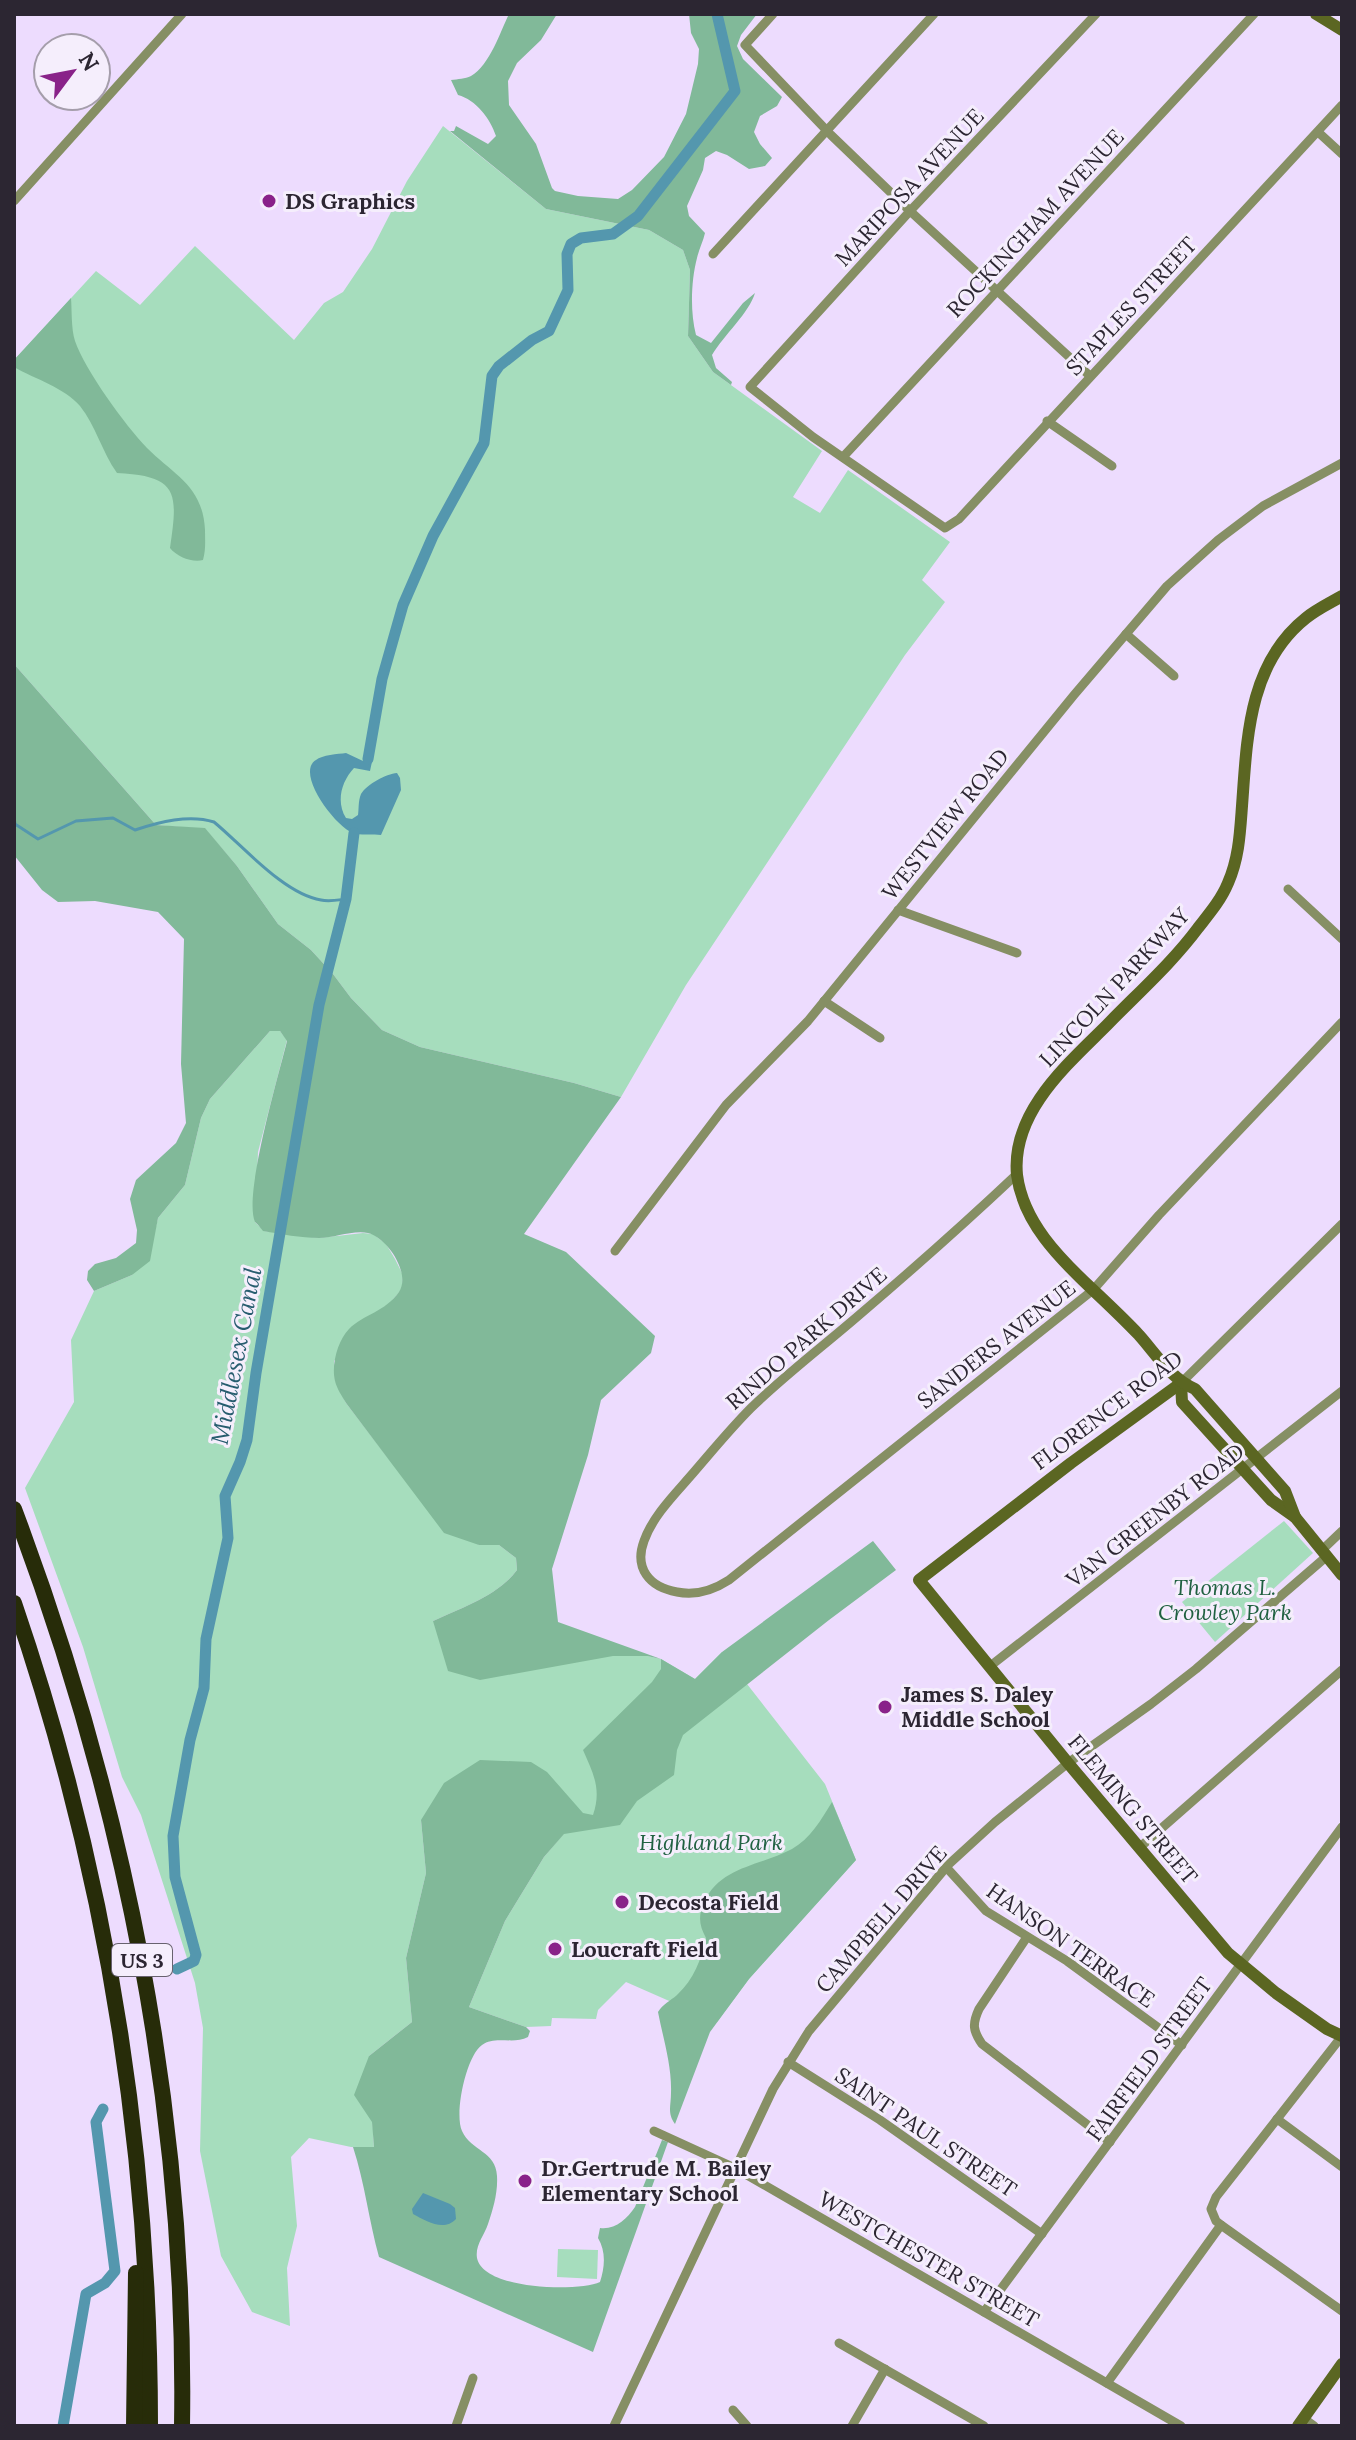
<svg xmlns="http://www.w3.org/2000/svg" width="1356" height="2440" font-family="Lora,serif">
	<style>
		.green { fill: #a6ddbd }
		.forest { fill: #81b999 }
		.water { fill: #5497ae }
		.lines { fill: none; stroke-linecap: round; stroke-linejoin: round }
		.stream { stroke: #5497ae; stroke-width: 3 }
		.canal { stroke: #5497ae; stroke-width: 11 }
		.street { stroke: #868f64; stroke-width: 9 }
		.secondary { stroke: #5b6622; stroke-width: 12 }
		.highway { stroke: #272c09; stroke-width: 16 }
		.poi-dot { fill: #892289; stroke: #f5eefc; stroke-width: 3 }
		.labels { text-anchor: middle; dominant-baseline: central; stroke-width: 6; stroke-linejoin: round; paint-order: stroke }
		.shield { fill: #f5eefc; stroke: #68626f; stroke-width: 2 }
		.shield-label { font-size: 20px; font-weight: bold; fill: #2c2632 }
		.street-label { font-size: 22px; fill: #2c2632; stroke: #f5eefc }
		.poi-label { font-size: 22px; font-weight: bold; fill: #2c2632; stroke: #f5eefc; text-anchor: start }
		.park-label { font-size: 22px; font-style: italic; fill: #206141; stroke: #f5eefc }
		.water-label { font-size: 24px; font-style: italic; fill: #275d6f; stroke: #f5eefc }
	</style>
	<rect width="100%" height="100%" fill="#eddcfe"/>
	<g class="green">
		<polygon points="443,126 546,209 649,230 683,250 690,270 688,336 713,372 822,451 793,497 820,513 848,470 950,542 922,580 945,602 905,655 686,985 621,1097 574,1083 420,1047 382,1030 351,998 333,974 311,950 278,924 237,866 205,829 156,825 14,664 14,360 96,271 140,305 195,246 294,340 324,303 343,292 372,249 407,181"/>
		<path d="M270 1031H280L287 1040 258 1152 255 1222 264 1231 319 1238 363 1233 373 1234 386 1244 395 1259 403 1275 402 1289 390 1303 376 1313 334 1361 335 1380 346 1403 388 1458 479 1545H499L516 1558 517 1570C499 1595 461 1608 433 1621L613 1656H647L661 1659 695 1679 722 1652 825 1784 856 1860 749 1979 717 2022 626 1982 598 2010 596 2019 552 2018 551 2026 526 2027 469 2007 505 1921 544 1857 571 1825 421 1820 426 1873 406 1958 412 2022 369 2056 374 2148 351 2147 309 2138 291 2157 297 2226 287 2268 290 2326 252 2312 221 2256 200 2151 203 2028 195 1983 141 1815 122 1777 83 1647 25 1488 74 1402 71 1340 94 1291 132 1275 154 1235 158 1218 185 1185 201 1118 210 1099Z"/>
		<polygon points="1284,1521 1313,1553 1215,1642 1182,1602"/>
		<polygon points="558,2249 598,2250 597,2279 557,2277"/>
	</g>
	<g class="forest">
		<path d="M509 14H557L541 40 517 63 508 81 509 105 536 144 552 188 555 191 578 196 618 199 632 190 664 157 686 114 698 64 699 49 691 33 689 14H757L741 35 737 46 743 59 782 97 777 106 760 116 754 132 760 144 772 158 765 166 749 169 727 155 716 151 705 158 703 170 687 206 689 216 705 233C703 242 699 249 697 258 691 281 690 312 696 335L711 343 743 303 755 293C749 313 724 335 712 355L716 368 732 382 731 385 713 372 688 336 690 270 683 250 649 230 546 209 450 131H454L456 126 488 144 496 136C490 118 476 100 458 95L451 80C458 79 465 79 471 76 490 65 500 32 509 14Z"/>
		<path d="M71 298C72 311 71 328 75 341 85 370 125 425 147 448 174 475 203 486 205 530 205 541 206 549 203 560 193 563 177 557 170 548 178 493 179 476 117 473 102 452 96 426 80 406 65 388 35 379 14 367V360Z"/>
		<path d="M14 664 156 825 205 828 237 866 278 924 311 950 333 974 351 998 382 1030 420 1047 574 1083 621 1097 524 1234 566 1252 655 1336 651 1353 601 1400 588 1455 552 1569 558 1622 661 1659 695 1679 722 1652 873 1541 896 1570 829 1620 683 1735 677 1750 674 1775 637 1801 620 1825 564 1834 544 1857 505 1921 469 2007 526 2027 530 2031 528 2037C513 2045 495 2035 482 2045 466 2056 454 2114 462 2131 471 2151 496 2151 497 2176 498 2193 493 2209 488 2224 484 2236 475 2245 477 2258 483 2290 578 2292 600 2282 605 2267 606 2251 598 2238L600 2228C615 2230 627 2219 635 2207L662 2140 668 2142 593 2352 379 2257C369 2221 365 2184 353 2147H374L372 2122 354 2095 369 2056 412 2022 406 1958 426 1873 421 1820 444 1783 480 1760 531 1762 547 1772 583 1813 593 1815C602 1789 593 1773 583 1750L652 1682 661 1669V1659L647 1656H613L480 1680 448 1671 433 1621C461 1608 499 1595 517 1570L516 1558 499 1545H479L444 1533 346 1403C342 1396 337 1389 335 1381 331 1365 338 1340 349 1329 364 1314 385 1312 399 1292 411 1274 388 1238 368 1233 352 1230 335 1238 319 1238 301 1238 281 1234 263 1231 263 1231 256 1222 255 1222 243 1195 279 1074 287 1041L280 1031H270L210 1099 201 1118 185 1185 158 1218 150 1261 132 1275 94 1291 87 1280 88 1271 95 1264 116 1258 136 1243 137 1230 130 1199 136 1180 176 1143 186 1123 181 1064 184 939 158 912 95 901 58 902 42 890 14 855Z"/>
		<path d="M832 1802 856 1860 749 1979 710 2032 675 2124C667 2113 671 2106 671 2093 672 2066 663 2038 658 2012 663 2004 670 2001 677 1995 694 1979 701 1960 706 1938 699 1925 698 1916 704 1902 721 1866 760 1866 792 1849 810 1839 821 1820 832 1802Z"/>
	</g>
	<g class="water">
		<path d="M346 753 363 761 373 757 370 771 354 768C341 782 336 802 346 818L352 819 358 815C359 809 358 801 361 794 367 784 386 774 397 773L400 778 401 790 381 835C373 834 364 835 356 834 338 831 294 773 316 760 322 755 338 754 346 753Z"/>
		<path d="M423 2193 450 2204 455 2208 456 2219C444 2232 426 2221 413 2214L412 2209Z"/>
	</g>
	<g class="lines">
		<path class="stream" d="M14 817 15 824 38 839 76 821 113 818 135 830C159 822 189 814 214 822 243 846 284 894 321 900 329 902 338 900 346 899"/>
		<g class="canal">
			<polyline points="368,759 382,679 403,605 433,536 484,443 492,376 499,366 532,340 549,331 568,290 567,254 571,244 581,238 613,234 638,216 735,91 717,14"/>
			<polyline points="177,1969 194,1961 196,1955 175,1877 173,1836 190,1740 204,1688 206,1639 228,1538 225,1496 240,1462 247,1440 256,1373 319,1005 346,899 354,833"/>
			<polyline points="63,2426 86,2294 105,2283 115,2271 96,2122 103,2109"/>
		</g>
		<g class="street">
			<polyline points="773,14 745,45 831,135 910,211 1090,376"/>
			<polyline points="1096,14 910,211 750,387 813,437 945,528 959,519 1342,105"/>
			<polyline points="1318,132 1342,154"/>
			<polyline points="14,201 182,14"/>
			<polyline points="713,254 934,14"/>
			<polyline points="1047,421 1112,466"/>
			<polyline points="843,457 1254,14"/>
			<polyline points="1126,634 1174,676"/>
			<polyline points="1288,889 1342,939"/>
			<polyline points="898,910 1017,953"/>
			<polyline points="824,1001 880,1038"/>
			<path d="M1017 1174C965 1223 912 1270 858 1316 822 1347 785 1375 751 1408 731 1428 713 1450 694 1472 677 1492 653 1515 644 1541 634 1568 649 1587 677 1592 696 1596 712 1591 729 1580L1093 1290 1159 1215 1342 1022"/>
			<polyline points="615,1251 726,1105 808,1021 1074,695 1167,586 1218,540 1263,506 1342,463"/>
			<polyline points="1181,1383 1342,1224"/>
			<polyline points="1321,1551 1342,1531"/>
			<polyline points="989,1667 1342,1391"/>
			<polyline points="1139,1848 1342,1670"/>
			<polyline points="946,1867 986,1911 1067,1961 1182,2045"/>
			<path d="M1027 1937 979 2009C972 2024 973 2031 982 2044L1110 2142"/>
			<polyline points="788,2062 880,2120 1042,2234"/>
			<polyline points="1277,2119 1342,2167"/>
			<polyline points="654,2131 735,2168 1181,2426"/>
			<polyline points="1221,2225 1342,2311"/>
			<polyline points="984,2312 1342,1827"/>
			<polyline points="839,2343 984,2426"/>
			<polyline points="1107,2383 1221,2225 1216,2221 1211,2209 1216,2197 1342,2036"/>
			<polyline points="733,2410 747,2426"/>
			<polyline points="1303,2418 1314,2426"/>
			<polyline points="456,2426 473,2378"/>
			<polyline points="614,2426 773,2089 809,2031 948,1865 995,1822 1068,1763 1151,1704 1196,1669 1326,1557"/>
			<polyline points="852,2426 885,2369"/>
		</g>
		<g class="secondary">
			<polyline points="1316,14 1342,30"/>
			<polyline points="1181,1383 1071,1463 919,1580 1068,1763 1228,1953 1276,1993 1327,2029 1342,2036"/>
			<polyline points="1181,1383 1182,1402 1271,1500 1295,1517 1342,1575"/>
			<path d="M1295 1517 1285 1491 1195 1389C1171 1379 1156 1354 1139 1335 1124 1319 1108 1304 1092 1289 1059 1258 1023 1222 1017 1175 1011 1112 1068 1064 1107 1025 1138 993 1172 963 1198 928 1209 914 1221 900 1228 883 1239 858 1240 833 1242 806 1247 739 1248 664 1306 618 1317 609 1330 603 1342 596"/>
			<polyline points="1298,2426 1342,2364"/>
		</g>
		<g class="highway">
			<path d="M14 1509C124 1801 187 2113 182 2426"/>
			<path d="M14 1603C106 1871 150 2143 150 2426"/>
			<polyline points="134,2426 136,2273"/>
		</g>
	</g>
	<g class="poi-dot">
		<circle cx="269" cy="201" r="8"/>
		<circle cx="885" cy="1707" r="8"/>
		<circle cx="622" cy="1902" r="8"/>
		<circle cx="555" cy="1949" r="8"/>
		<circle cx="525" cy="2181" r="8"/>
	</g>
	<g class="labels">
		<rect class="shield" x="112" y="1944" width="60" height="32" rx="6"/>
		<g class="shield-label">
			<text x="142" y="1960">US 3</text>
		</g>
		<g class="street-label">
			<text transform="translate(909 187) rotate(-47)">MARIPOSA AVENUE</text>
			<text transform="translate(1035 223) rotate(-47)">ROCKINGHAM AVENUE</text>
			<text transform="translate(1131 306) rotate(-47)">STAPLES STREET</text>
			<text transform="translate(945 824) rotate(-51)">WESTVIEW ROAD</text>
			<text transform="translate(1114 987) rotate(-47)">LINCOLN PARKWAY</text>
			<text transform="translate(806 1338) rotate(-41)">RINDO PARK DRIVE</text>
			<text transform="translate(996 1344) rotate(-38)">SANDERS AVENUE</text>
			<text transform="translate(1107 1410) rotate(-37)">FLORENCE ROAD</text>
			<text transform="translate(1155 1515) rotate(-38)">VAN GREENBY ROAD</text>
			<text transform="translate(1133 1809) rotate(50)">FLEMING STREET</text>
			<text transform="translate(881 1919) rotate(-49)">CAMPBELL DRIVE</text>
			<text transform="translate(1071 1945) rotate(35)">HANSON TERRACE</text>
			<text transform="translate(1149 2059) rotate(-54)">FAIRFIELD STREET</text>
			<text transform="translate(926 2132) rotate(34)">SAINT PAUL STREET</text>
			<text transform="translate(929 2259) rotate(30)">WESTCHESTER STREET</text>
		</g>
		<g class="poi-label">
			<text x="285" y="201">DS Graphics</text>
			<text x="901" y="1694">James S. Daley<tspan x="901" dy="25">Middle School</tspan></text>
			<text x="638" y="1902">Decosta Field</text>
			<text x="571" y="1949">Loucraft Field</text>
			<text x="541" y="2168">Dr.Gertrude M. Bailey<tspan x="541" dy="25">Elementary School</tspan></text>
		</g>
		<g class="park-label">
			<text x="1225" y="1587">Thomas L.<tspan x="1225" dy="25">Crowley Park</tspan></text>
			<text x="711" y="1842">Highland Park</text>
		</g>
		<g class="water-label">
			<text transform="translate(236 1356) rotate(-79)">Middlesex Canal</text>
		</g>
	</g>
	<rect width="1356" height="2440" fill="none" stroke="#2c2632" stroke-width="32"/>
	<g transform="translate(72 72) rotate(58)"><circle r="38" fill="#f5eefc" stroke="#a59eab" stroke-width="2"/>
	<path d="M0-6L14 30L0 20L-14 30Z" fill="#892289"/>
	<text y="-12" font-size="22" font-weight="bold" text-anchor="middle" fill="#2c2632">N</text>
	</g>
</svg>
